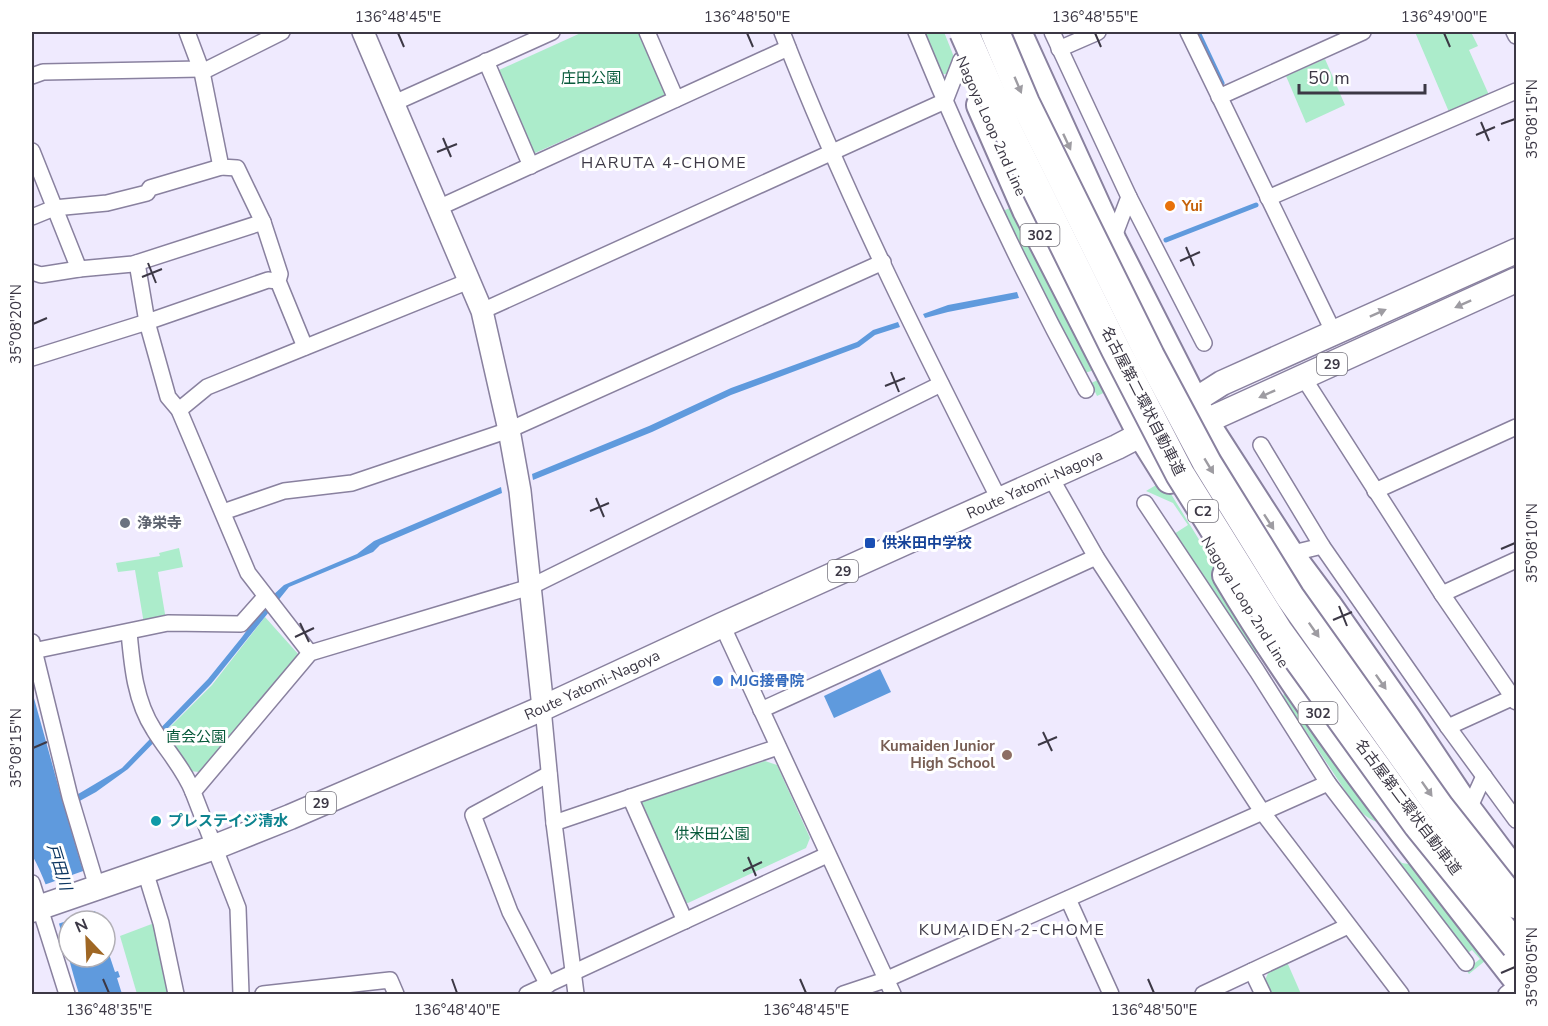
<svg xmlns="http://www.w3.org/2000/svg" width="1548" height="1026" font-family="'Nunito Sans','Noto Sans JP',sans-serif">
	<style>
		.green { fill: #aceccb }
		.water { fill: #5f9add }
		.pier { fill: #efeafe }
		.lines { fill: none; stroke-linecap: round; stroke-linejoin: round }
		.stream { stroke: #5f9add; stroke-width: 5 }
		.street-casing { stroke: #89819f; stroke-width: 18 }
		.secondary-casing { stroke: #89819f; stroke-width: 24 }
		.primary-casing { stroke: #89819f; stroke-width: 27 }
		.highway-casing { stroke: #89819f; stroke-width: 32 }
		.street { stroke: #fff; stroke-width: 15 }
		.secondary { stroke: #fff; stroke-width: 21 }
		.primary { stroke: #fff; stroke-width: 24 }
		.highway { stroke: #fff; stroke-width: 28 }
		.highway-bridge-casing { stroke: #89819f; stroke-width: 32; stroke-linecap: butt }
		.highway-bridge { stroke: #fff; stroke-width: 28 }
		.oneway { fill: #9e9ca2 }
		.ticks { fill: none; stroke: #3c3845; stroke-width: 2 }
		.food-dot { fill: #e8710a; stroke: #fff; stroke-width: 2 }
		.worship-dot { fill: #6b7280; stroke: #fff; stroke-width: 2 }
		.transit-dot { fill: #1a4fb4; stroke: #fff; stroke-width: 2 }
		.shop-dot { fill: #3f7fe0; stroke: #fff; stroke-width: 2 }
		.education-dot { fill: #8d6e63; stroke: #fff; stroke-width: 2 }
		.culture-dot { fill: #0f9aa8; stroke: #fff; stroke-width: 2 }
		.labels { text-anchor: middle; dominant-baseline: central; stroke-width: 6; stroke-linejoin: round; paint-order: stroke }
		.shield { fill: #fff; stroke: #76747d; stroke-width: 1.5 }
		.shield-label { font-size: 14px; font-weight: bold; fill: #3c3845 }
		.park-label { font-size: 15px; fill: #085a3b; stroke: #fff }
		.street-label { font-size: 15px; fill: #3c3845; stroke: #fff }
		.food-label { font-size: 15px; font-weight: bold; fill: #c56008; stroke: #fff; text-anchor: start }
		.worship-label { font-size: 15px; font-weight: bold; fill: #5b616d; stroke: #fff; text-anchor: start }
		.transit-label { font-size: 15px; font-weight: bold; fill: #164399; stroke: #fff; text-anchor: start }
		.shop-label { font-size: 15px; font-weight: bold; fill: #366cbe; stroke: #fff; text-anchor: start }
		.education-label { font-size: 15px; font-weight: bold; fill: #785e54; stroke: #fff; text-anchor: end }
		.culture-label { font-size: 15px; font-weight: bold; fill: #0d838f; stroke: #fff; text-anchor: start }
		.neighbourhood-label { font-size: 16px; letter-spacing: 1.5px; fill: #3c3845; stroke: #fff }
		.water-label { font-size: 16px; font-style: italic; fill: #0c3661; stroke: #fff }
		.neatline { fill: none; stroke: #3c3845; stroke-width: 2 }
		.ticks-label { font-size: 15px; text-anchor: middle; fill: #3c3845 }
	</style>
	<rect width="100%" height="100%" fill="#efeafe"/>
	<g class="green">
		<polygon points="583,32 643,32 667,89 665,95 535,153 531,152 497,71"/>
		<polygon points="922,32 944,32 954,57 949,74 943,74 939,72"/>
		<polygon points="1415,32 1471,32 1478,46 1469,50 1489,95 1449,112"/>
		<polygon points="1325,59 1345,105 1306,123 1286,76"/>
		<polygon points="1010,208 1020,212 1112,389 1097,396 1091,383 1098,380 1094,370 1085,373 1003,215 1005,210"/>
		<polygon points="1163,481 1254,629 1259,647 1258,652 1252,654 1174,534 1188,525 1173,503 1146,491"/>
		<polygon points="179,548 183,567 158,572 166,620 144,624 135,570 118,572 116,563 160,556 159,553"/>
		<polygon points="265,617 299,655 199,772 189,771 164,733 212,685"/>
		<path d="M1288 677 1388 825C1372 822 1364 816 1354 804L1283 697Z"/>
		<polygon points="765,761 777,765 810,838 806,848 688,903 682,902 639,808 641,802"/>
		<polygon points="1395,856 1402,863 1421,866 1491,956 1469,974 1466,970 1480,959 1472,950 1465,955 1391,858"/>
		<polygon points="157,922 171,994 137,994 120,936"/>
		<polygon points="1287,962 1301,994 1272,994 1265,980 1269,971"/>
	</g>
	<g class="water">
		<polygon points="1017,292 1019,298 948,312 925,318 923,314 948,305"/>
		<polygon points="898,322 900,327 875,335 859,347 731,395 652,432 533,480 532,474 649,426 731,388 857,342 873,330"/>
		<path d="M501 487 502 493 380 545 373 552 289 587 211 684 128 769 96 792 65 809 98 921H69V957H105V942L115 972 118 971 120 977 117 978 122 994H79C66 951 54 894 32 855V691L63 803 122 768 208 679 242 637 271 597 284 585 357 554 374 541Z"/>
		<polygon points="880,669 891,692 834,718 824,696"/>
	</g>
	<polygon class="pier" points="86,870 98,910 55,925 41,886"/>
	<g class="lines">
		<g class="stream">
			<polyline points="1198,32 1222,83"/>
			<polyline points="1166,240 1256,205"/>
		</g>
		<g class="street-casing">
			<g id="street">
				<polyline points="187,32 202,72 221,167 237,168 263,222 280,274 278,281 305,347"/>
				<polyline points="647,32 676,99"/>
				<path d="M782 32C844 192 922 347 1000 501"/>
				<path d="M916 32C966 154 1023 274 1086 390"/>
				<polyline points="1052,32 1129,197 1113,239"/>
				<polyline points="1188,32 1334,333"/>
				<polyline points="1514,32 1516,36"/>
				<polyline points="1059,49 1098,32"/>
				<polyline points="486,61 531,166"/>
				<polyline points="202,72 282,32"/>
				<polyline points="32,76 43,72 201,69"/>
				<polyline points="1219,97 1363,32"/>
				<polyline points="394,103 552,32"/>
				<polyline points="32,151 79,269 133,264 263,222"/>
				<polyline points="1129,197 1204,343"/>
				<polyline points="1268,198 1516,91"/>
				<polyline points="438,208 788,48"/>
				<polyline points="32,217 54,208 107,203 147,193 150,188 221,167"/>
				<polyline points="137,263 147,322 268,280 278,281"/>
				<polyline points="32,272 41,275 79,269"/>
				<polyline points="482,311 945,101 961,60"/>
				<polyline points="32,358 147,322 168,397 179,410 248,573 310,653"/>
				<polyline points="1303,377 1442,594 1516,702"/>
				<polyline points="179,410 207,387 469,281"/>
				<polyline points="1261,445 1322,546 1448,727"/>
				<polyline points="1051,478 1096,557 1263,813 1401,994"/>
				<polyline points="1375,491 1516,427"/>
				<polyline points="1145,503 1257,671 1328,783 1466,963"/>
				<polyline points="223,512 284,491 352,483 509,430 883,262"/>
				<polyline points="1289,554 1322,546"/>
				<polyline points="1442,594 1516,560"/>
				<polyline points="722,625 893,994"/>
				<path d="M129 632C132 665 135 701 154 730 167 751 184 769 193 792"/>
				<polyline points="32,642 70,797 97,887"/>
				<polyline points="33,651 168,623 241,624 265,597"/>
				<polyline points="1516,696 1448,727 1516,820"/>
				<polyline points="543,708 554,823 576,994"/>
				<polyline points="761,710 1096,557"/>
				<polyline points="630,797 685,921"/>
				<polyline points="1468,811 1484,776"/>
				<polyline points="554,823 778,747"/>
				<polyline points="145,871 161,923 176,994"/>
				<polyline points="32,883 67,994"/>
				<polyline points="1068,899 1111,994"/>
				<polyline points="1252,971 1263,994"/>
				<polyline points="548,985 510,912 473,815 549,774"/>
				<polyline points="241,994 238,908 193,792 310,653 530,587 941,384"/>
				<polyline points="263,994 390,980 396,994"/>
				<polyline points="527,994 827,855"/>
				<polyline points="843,994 885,980 1328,783"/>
				<polyline points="1203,994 1348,926"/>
				<polyline points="1506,994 1516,986"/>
			</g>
		</g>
		<g class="secondary-casing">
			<polyline id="secondary" points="363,32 482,311 509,430 520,491 543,708"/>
		</g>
		<g class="primary-casing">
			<g id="primary">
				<polyline points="1186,426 1204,422 1516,280"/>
				<path id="s1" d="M32 910 215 847 290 817 543 708 722 625 1117 447 1142 434 1222 383 1516 251"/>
			</g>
		</g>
		<g class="highway-casing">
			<g id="highway">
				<polyline points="1017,32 1112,241 1204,422 1289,554 1327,605 1406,718 1468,811 1516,875"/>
				<polyline points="981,105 1027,210 1142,434 1170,479"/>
				<path d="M1227 575C1311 717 1415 847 1516 977"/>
			</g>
		</g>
		<use href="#street" class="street"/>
		<use href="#secondary" class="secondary"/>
		<use href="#primary" class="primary"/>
		<use href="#highway" class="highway"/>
		<g class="highway-bridge-casing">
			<g id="highway-bridge">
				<polyline points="964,32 1007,129 1116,350 1180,474 1278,631 1418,825 1516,946"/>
				<polyline points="995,32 1025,103 1150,356 1207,463 1290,597 1440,808 1516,904"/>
			</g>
		</g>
		<use href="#highway-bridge" class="highway-bridge"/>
	</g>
	<defs><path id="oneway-solid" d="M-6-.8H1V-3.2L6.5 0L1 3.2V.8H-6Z" transform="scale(1.5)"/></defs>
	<g class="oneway">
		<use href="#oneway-solid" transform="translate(1018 85) rotate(67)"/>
		<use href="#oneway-solid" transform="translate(1067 142) rotate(65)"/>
		<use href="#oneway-solid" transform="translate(1463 304) rotate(156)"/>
		<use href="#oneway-solid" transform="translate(1378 313) rotate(-24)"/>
		<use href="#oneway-solid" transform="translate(1267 394) rotate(156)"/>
		<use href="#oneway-solid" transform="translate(1209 466) rotate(59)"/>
		<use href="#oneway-solid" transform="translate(1269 522) rotate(57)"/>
		<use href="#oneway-solid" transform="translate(1314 630) rotate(55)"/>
		<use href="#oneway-solid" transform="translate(1381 682) rotate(55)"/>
		<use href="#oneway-solid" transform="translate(1427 789) rotate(55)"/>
	</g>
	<path class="ticks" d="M398 33 404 47M747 33 753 47M1095 33 1101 47M1444 33 1450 47M1481 122 1489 141M1501 124 1515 119M1476 135 1495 127M443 138 451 157M437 152 457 144M1186 247 1194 266M1180 261 1200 252M148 263 156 283M142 277 162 269M33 324 47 318M891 372 899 392M885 386 905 378M596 498 604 517M590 511 609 503M1501 549 1515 543M1339 606 1347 626M1333 620 1352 612M300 623 309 642M295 637 314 628M1043 732 1052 751M1038 745 1057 737M33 748 47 742M748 857 756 876M743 871 762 862M1501 973 1515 967M103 979 109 993M452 979 457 993M800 979 806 993M1148 979 1154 993"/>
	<circle class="food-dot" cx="1170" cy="206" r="6"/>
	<circle class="worship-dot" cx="125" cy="523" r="6"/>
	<rect class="transit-dot" x="864" y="537" width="12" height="12" rx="3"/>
	<circle class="shop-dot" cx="718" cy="681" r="6"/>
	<circle class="education-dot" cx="1007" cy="755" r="6"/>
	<circle class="culture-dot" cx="156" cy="821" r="6"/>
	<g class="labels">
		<g class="shield">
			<rect x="1020.5" y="224" width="39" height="22" rx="4.5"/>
			<rect x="1317" y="353" width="30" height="22" rx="4.5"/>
			<rect x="1188" y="500" width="30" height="22" rx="4.5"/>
			<rect x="828" y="560" width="30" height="22" rx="4.5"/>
			<rect x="1298.5" y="702" width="39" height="22" rx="4.5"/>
			<rect x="306" y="792" width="30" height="22" rx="4.5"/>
		</g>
		<g class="shield-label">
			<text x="1040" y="235">302</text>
			<text x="1332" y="364">29</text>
			<text x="1203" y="511">C2</text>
			<text x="843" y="571">29</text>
			<text x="1318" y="713">302</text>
			<text x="321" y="803">29</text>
		</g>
		<g class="park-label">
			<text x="591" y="78">庄田公園</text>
			<text x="196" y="737">直会公園</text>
			<text x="712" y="834">供米田公園</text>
		</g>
		<g class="street-label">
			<text transform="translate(991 126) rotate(66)">Nagoya Loop 2nd Line</text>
			<text transform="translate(1143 401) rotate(63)">名古屋第二環状自動車道</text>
			<text stroke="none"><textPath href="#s1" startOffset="1090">Route Yatomi-Nagoya</textPath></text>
			<text transform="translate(1245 602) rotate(58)">Nagoya Loop 2nd Line</text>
			<text stroke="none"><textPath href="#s1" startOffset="604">Route Yatomi-Nagoya</textPath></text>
			<text transform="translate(1408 807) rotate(53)">名古屋第二環状自動車道</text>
		</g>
		<g class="food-label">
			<text x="1182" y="206">Yui</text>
		</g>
		<g class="worship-label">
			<text x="137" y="523">浄栄寺</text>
		</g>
		<g class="transit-label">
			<text x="882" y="543">供米田中学校</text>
		</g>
		<g class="shop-label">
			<text x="730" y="681">MJG接骨院</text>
		</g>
		<g class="education-label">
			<text x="995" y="746">Kumaiden Junior<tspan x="995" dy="17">High School</tspan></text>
		</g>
		<g class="culture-label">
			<text x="168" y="821">プレステイジ清水</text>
		</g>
		<g class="neighbourhood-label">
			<text x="664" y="163">HARUTA 4-CHOME</text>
			<text x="1012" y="930">KUMAIDEN 2-CHOME</text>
		</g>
		<g class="water-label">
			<text transform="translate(59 867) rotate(73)">戸田川</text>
		</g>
	</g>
	<rect width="1548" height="1026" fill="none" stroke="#ffffff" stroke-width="66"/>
	<g transform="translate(87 939) rotate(337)"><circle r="28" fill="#ffffff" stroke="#b1afb5" stroke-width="1.5"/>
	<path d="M0-4.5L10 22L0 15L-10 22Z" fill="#9f6724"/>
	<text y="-9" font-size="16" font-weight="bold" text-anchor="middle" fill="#3c3845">N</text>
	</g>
	<path d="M1299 84v9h126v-9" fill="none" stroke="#3c3845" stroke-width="3"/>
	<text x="1308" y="84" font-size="18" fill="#3c3845" stroke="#ffffff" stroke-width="4.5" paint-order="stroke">50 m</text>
	<rect x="33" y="33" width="1482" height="960" class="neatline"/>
	<g class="ticks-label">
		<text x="398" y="22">136°48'45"E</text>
		<text x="747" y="22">136°48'50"E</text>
		<text x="1095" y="22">136°48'55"E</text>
		<text x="1444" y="22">136°49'00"E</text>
		<text transform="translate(1532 119) rotate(-90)" y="5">35°08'15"N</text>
		<text transform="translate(16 324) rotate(-90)" y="5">35°08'20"N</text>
		<text transform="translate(1532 543) rotate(-90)" y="5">35°08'10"N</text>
		<text transform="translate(16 748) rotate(-90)" y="5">35°08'15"N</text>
		<text transform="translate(1532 967) rotate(-90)" y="5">35°08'05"N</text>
		<text x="109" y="1015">136°48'35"E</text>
		<text x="457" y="1015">136°48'40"E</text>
		<text x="806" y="1015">136°48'45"E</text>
		<text x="1154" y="1015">136°48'50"E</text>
	</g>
</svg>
